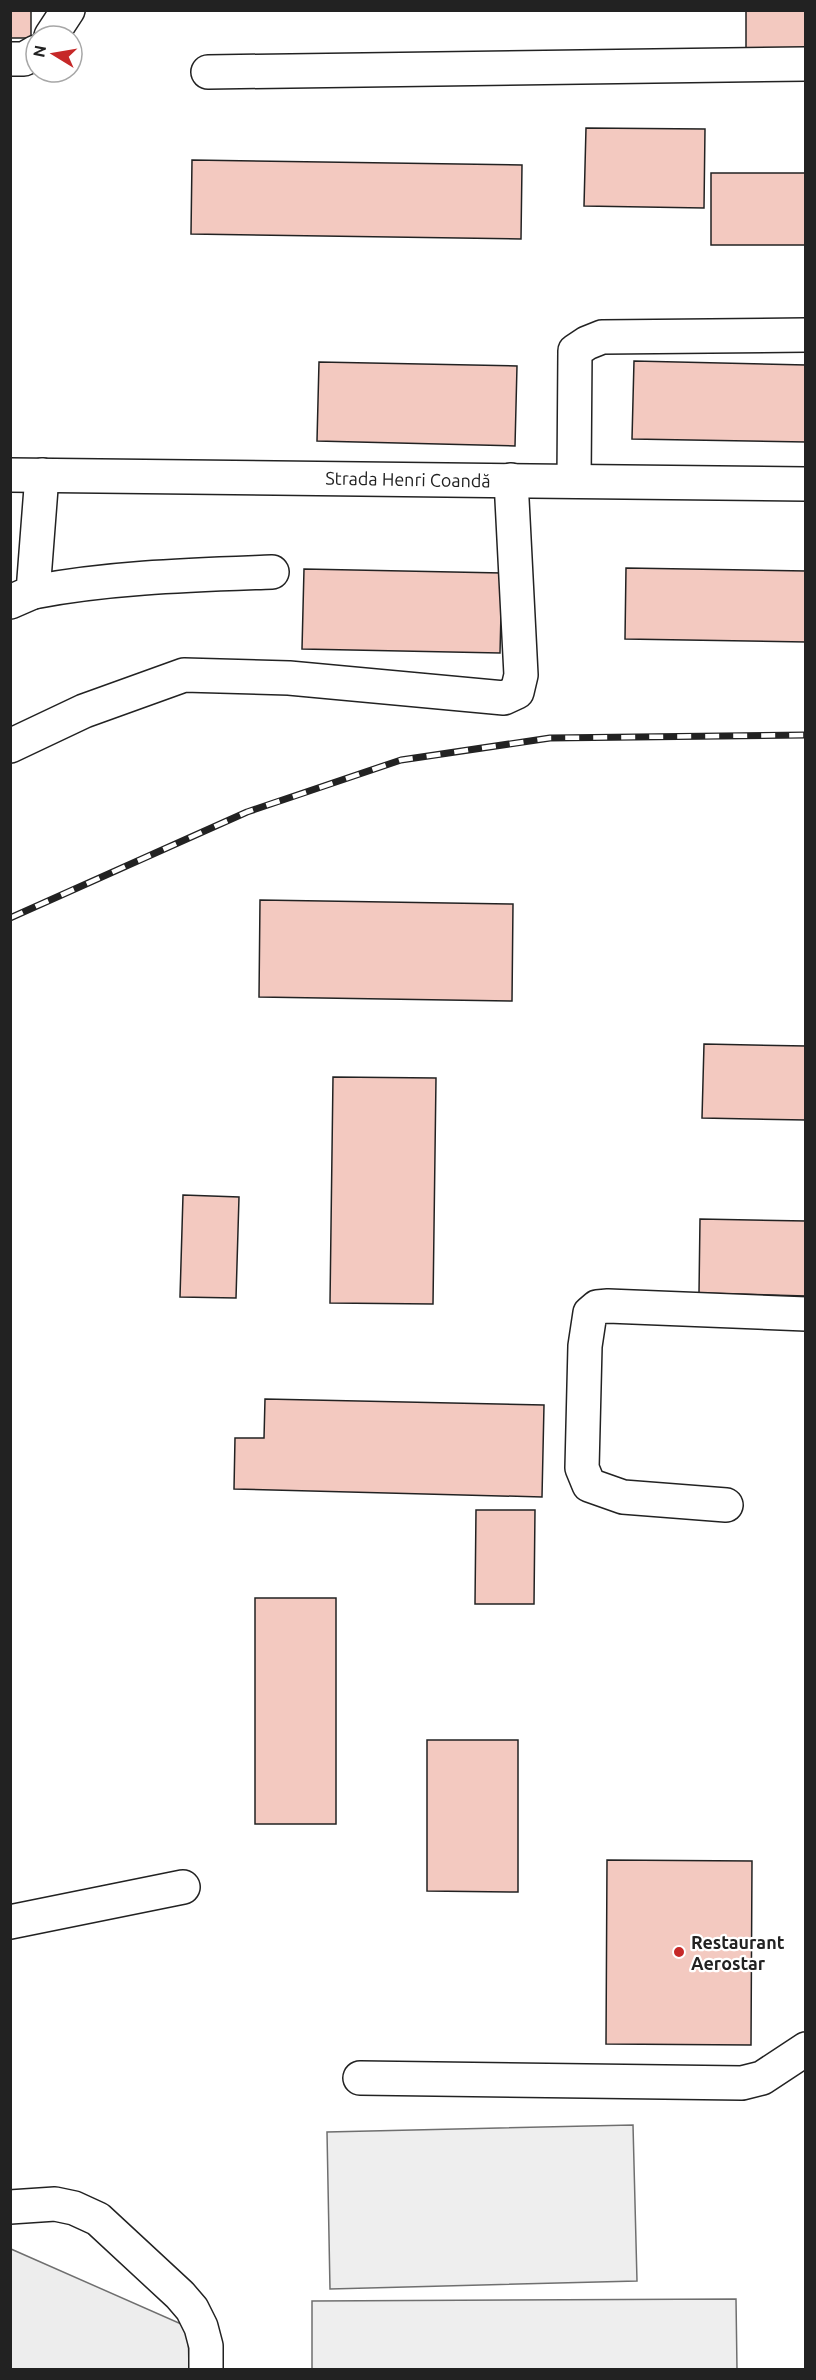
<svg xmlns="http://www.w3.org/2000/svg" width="816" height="2380" font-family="Ubuntu,sans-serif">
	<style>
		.green { fill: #eee; stroke: #6f6f6f; stroke-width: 1.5 }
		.parking { fill: #ededed; stroke: #6f6f6f; stroke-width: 1.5 }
		.building { fill: #f3c9c0; stroke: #222; stroke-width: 1.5 }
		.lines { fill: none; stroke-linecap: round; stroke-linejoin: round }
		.minor-casing { stroke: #222; stroke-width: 36 }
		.minor { stroke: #fff; stroke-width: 33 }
		.rail-casing { stroke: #222; stroke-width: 7 }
		.rail { stroke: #fff; stroke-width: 4.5; stroke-dasharray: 14; stroke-linecap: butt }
		.poi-dot { fill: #c62828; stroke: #fff; stroke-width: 2 }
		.labels { text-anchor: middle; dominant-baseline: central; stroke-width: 4.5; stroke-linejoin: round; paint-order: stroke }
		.street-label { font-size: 18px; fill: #222; stroke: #fff }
		.poi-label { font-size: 18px; font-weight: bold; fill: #222; stroke: #fff; text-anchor: start }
	</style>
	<rect width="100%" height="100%" fill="#fff"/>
	<g class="green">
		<polygon points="633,2125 637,2281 330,2289 327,2132"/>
		<polygon points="736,2299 737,2369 312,2369 312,2301"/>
	</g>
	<polygon class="parking" points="11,2249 188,2327 189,2369 11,2369"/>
	<g class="building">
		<rect x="10" y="10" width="21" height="28"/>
		<polygon points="746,10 806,10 806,51 746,52"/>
		<polygon points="586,128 705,129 704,208 584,206"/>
		<polygon points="192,160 522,165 521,239 191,234"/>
		<rect x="711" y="173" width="95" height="72"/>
		<polygon points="634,361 806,365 806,442 632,439"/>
		<polygon points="319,362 517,366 515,446 317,441"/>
		<polygon points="626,568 806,571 806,642 625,639"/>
		<polygon points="304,569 502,573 500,653 302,649"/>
		<polygon points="260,900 513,904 512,1001 259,997"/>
		<polygon points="704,1044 806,1046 806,1120 702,1118"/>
		<polygon points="333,1077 436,1078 433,1304 330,1303"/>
		<polygon points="183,1195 239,1197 236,1298 180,1297"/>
		<polygon points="700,1219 806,1221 806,1296 699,1293"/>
		<polygon points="265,1399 544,1405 542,1497 234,1489 235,1438 264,1438"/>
		<polygon points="476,1510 535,1510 534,1604 475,1604"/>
		<rect x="255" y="1598" width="81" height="226"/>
		<polygon points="427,1740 518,1740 518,1892 427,1891"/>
		<polygon points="607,1860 752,1861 751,2045 606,2044"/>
	</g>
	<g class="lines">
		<g class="minor-casing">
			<g id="minor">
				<polyline points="51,36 68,10"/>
				<polyline points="10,59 24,59 36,52"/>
				<polyline points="208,72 806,64"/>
				<polyline points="10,475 806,484"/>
				<polyline points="574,481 575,351 587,343 602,337 806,335"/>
				<path d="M33 592C112 577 192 575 272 572"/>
				<polyline points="10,602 33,592 42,475"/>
				<polyline points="10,746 84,711 184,675 289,678 504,698 517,692 521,675 511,480"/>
				<polyline points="726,1505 623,1497 589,1485 582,1468 585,1346 590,1313 597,1307 608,1306 806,1314"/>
				<polyline points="10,1922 183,1887"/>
				<polyline points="360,2078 742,2083 762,2078 806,2049"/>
				<polyline points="10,2207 55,2204 74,2208 98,2219 180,2295 192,2309 201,2327 206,2346 206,2370"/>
			</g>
		</g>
		<use href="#minor" class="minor"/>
		<g class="rail-casing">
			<polyline id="rail" points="10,918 247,812 401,760 550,738 806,735"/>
		</g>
		<use href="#rail" class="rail"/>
	</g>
	<circle class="poi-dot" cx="679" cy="1952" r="6"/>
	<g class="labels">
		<g class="street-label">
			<text transform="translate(408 479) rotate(1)">Strada Henri Coandă</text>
		</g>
		<g class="poi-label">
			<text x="691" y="1942">Restaurant<tspan x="691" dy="21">Aerostar</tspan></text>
		</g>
	</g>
	<rect width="816" height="2380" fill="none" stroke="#222222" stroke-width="24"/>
	<g transform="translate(54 54) rotate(281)"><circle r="28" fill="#ffffff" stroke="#a7a7a7" stroke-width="1.5"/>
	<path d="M0-4.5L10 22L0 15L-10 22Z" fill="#c62828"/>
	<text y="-9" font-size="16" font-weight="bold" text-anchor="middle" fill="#222222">N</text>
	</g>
</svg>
